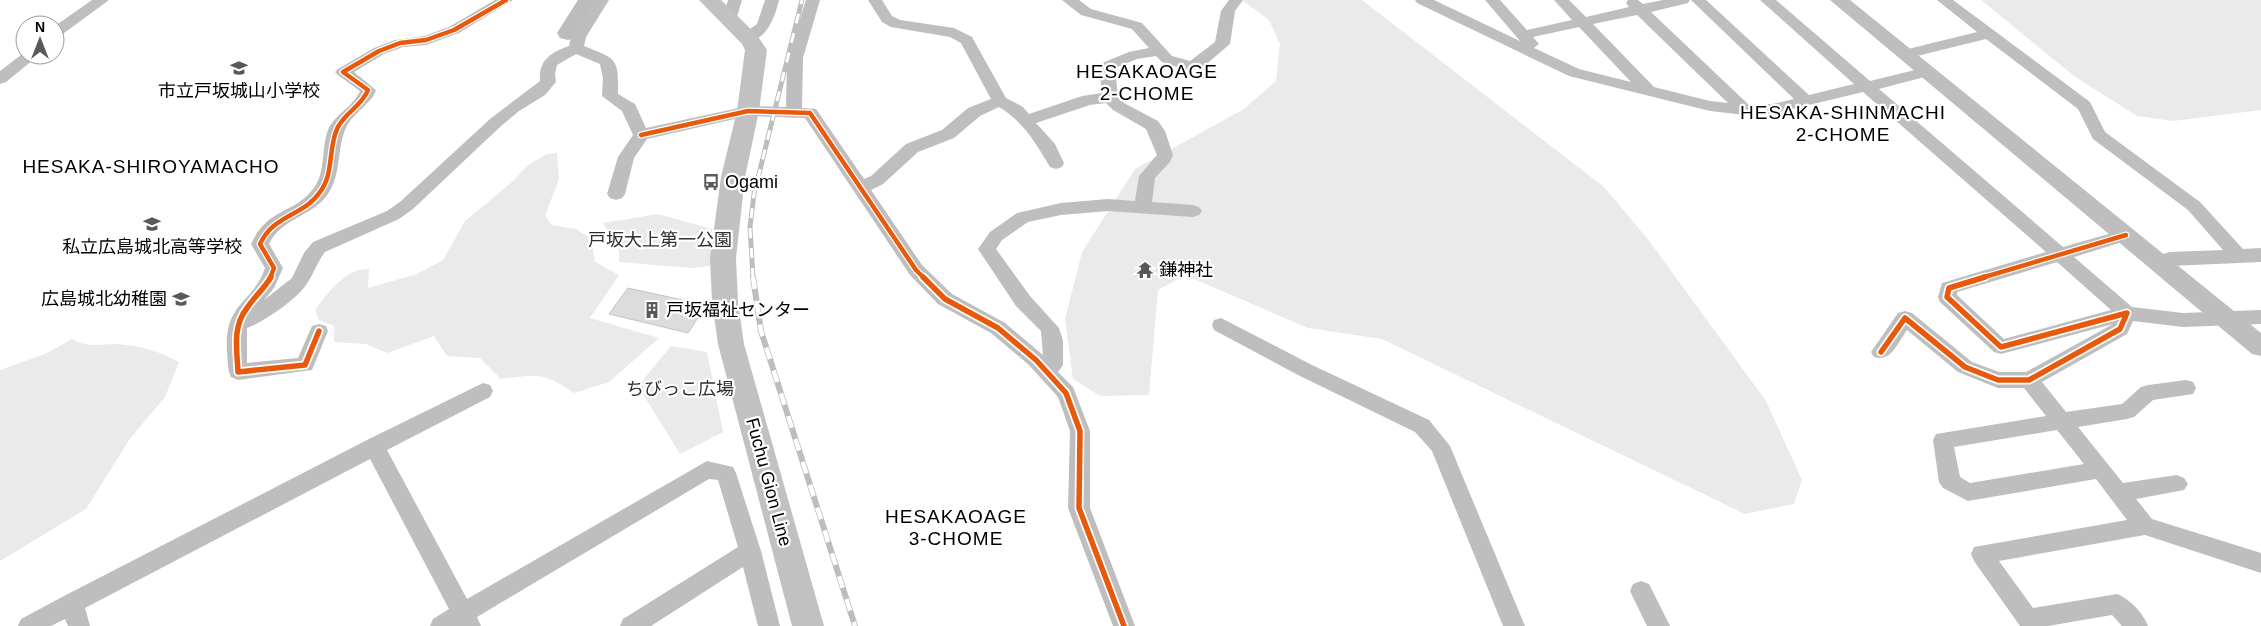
<svg xmlns="http://www.w3.org/2000/svg" width="2261" height="626" font-family="Helvetica,'Noto Sans JP',sans-serif">
	<style>
		.green { fill: #eaeaea }
		.lines { fill: none; stroke-linecap: round; stroke-linejoin: round }
		.river { fill: #bcbcbc; fill-rule: evenodd }
		.building { fill: #dcdcdc; stroke: #c5c5c5 }
		.minor { fill: #bebebe; fill-rule: evenodd }
		.tertiary { fill: #bebebe; fill-rule: evenodd }
		.secondary { fill: #c1c1c1; fill-rule: evenodd }
		.rail-far1-casing { stroke: #bdbdbd; stroke-width: 5 }
		.rail-casing { stroke: #bdbdbd; stroke-width: 6 }
		.rail-far1 { stroke: #fff; stroke-width: 3; stroke-dasharray: 10; stroke-linecap: butt }
		.rail { stroke: #fff; stroke-width: 4.5; stroke-dasharray: 12; stroke-linecap: butt }
		.cycleway-far1-casing { stroke: #fff; stroke-width: 7 }
		.cycleway-casing { stroke: #fff; stroke-width: 9 }
		.cycleway-far1 { stroke: #e8590c; stroke-width: 4.5 }
		.cycleway { stroke: #e8590c; stroke-width: 5.5 }
		.labels { text-anchor: middle; dominant-baseline: central; stroke-width: 4.5; stroke-linejoin: round; paint-order: stroke }
		.poi-label { font-size: 18px; fill: #000; stroke: #fff; text-anchor: start }
		.park-label { font-size: 18px; fill: #2f2f2f; stroke: #fff }
		.street-label { font-size: 18px; fill: #000; stroke: #fff }
		.neighbourhood-label { font-size: 19px; letter-spacing: 1px; fill: #000; stroke: #fff }
	</style>
	<rect width="100%" height="100%" fill="#fff"/>
	<g class="green">
		<polygon points="1242,0 1362,0 1604,187 1650,242 1766,401 1802,480 1794,504 1745,514 1382,339 1308,328 1185,275 1158,290 1149,395 1100,396 1073,379 1065,319 1082,252 1135,169 1244,109 1276,81 1280,44 1269,20"/>
		<polygon points="1981,0 2261,0 2261,110 2173,121 2137,116 2074,76"/>
		<path d="M557 153 559 179 545 216 552 225 576 229 591 239 595 262 619 275 590 318 659 338 609 382 574 393C543 372 537 374 501 379L480 358 447 356 434 336 387 353 366 344 334 342V326L319 320 315 310C327 293 346 268 369 269L368 288 417 274 443 260 465 221 512 182 528 165 547 154Z"/>
		<polygon points="658,214 712,229 711,266 691,268 619,262 619,250 603,223"/>
		<path d="M72 339C89 349 100 343 118 344 141 346 159 351 179 362L165 397 129 440 86 509 0 561V370L45 354Z"/>
		<polygon points="671,346 707,352 723,432 680,454 638,386"/>
	</g>
	<g class="lines">
		<polygon class="river" points="578,0 600,0 576,38 568,40 560,38 557,33"/>
	</g>
	<polygon class="building" points="628,288 687,301 694,308 690,313 699,316 688,333 609,314"/>
	<g class="lines">
		<g class="minor">
			<polygon points="92,0 109,0 60,36 55,38 55,26"/>
			<path d="M495 0H513L459 33 426 45 403 47 384 54 354 72 376 90 374 95C366 107 350 116 345 130 336 153 342 179 324 199 308 217 280 220 269 244L283 268 274 288 264 300 292 278 304 253 313 242 387 211 401 201 490 119 540 81C538 61 551 52 569 46L571 37 595 0H609L586 37 584 46C616 59 619 57 618 94L635 104 646 128 748 106 786 107 787 58 806 0H820L803 58 802 108 816 109 864 179 871 176 906 144 942 130 968 108 991 99 961 43 950 37 891 27 882 22 868 0H882L892 16 900 20 954 28 972 37 1006 98 1023 107 1029 114 1082 96 1102 93 1099 66 1102 63 1129 52 1149 48 1132 29 1081 15 1062 0H1079L1091 9 1142 23 1172 56 1190 61 1215 42 1221 11 1229 0H1243L1235 11 1230 44 1203 67 1189 71 1162 62 1156 56 1137 59 1115 68 1118 97 1124 103 1158 121 1165 131 1173 155 1170 162 1155 178 1152 202 1193 205 1199 207 1202 211 1199 215 1193 217 1108 211 1061 215 1028 222 1002 240 996 249 1030 296 1059 328 1063 341V365L1058 372 1073 387 1090 431V508L1135 626H1113L1068 508 1070 431 1058 397 1029 365 991 333 938 304 910 275 805 118 748 116 647 139 634 158 625 194 622 198 616 200 610 198 607 194 618 157 633 135 622 111 602 96 603 78 600 64 576 54 557 65 555 74 556 82 545 95 519 111 501 126 413 209 399 219 325 252C317 262 314 274 306 285 297 299 262 323 247 328V363L298 358 312 326 319 324 326 326 328 331 312 370 238 380 231 377C227 369 228 360 227 351 224 302 253 304 265 268L251 244C268 207 293 215 313 189 326 174 321 148 328 130 335 114 353 107 360 91L338 75 335 72 338 69 374 48 395 40 424 36 449 27ZM1106 103 1113 110 1146 129 1157 155 1139 176 1135 201 1108 199 1061 203 1017 213 990 232 978 249 1016 306 1041 331 1043 355 1005 323 952 294 922 265 871 190 883 184 918 152 954 138 980 116 999 107C1023 121 1036 144 1050 167L1056 169 1062 167 1064 163 1055 144 1036 123 1090 105Z"/>
			<polygon points="728,0 742,0 736,20 729,24 722,20"/>
			<path d="M765 0H779C775 17 765 46 742 40L739 37 757 24Z"/>
			<path d="M1415 0H1434L1520 41 1485 0H1500L1527 30 1572 20 1554 0H1569L1586 17 1629 7 1626 3 1628 0H1638L1643 4 1663 0H1690L1688 3 1651 12 1749 105 1772 104 1794 99 1691 0H1706L1809 95 1854 84 1760 0H1776L1870 81 1927 67 1932 69 1935 72 1932 75 1879 89 2063 247 2126 229 2132 231 2135 235 2132 239 2074 257 2132 307 2183 313 2261 310V324L2183 327 2133 321 2127 334 2042 382 2066 412 2122 404 2141 387 2148 385 2186 380 2193 382 2196 388 2193 394 2153 400 2134 417 2127 419 2078 427 2123 483 2177 475 2184 478 2188 484 2184 490 2136 499 2152 519 2261 553V573L2145 535 1999 561 2033 608 2117 594C2130 599 2143 613 2148 626H2122L2112 615 2048 626H2020L1974 561 1971 554 1974 547 2127 520 2096 479 1968 501 1943 488 1939 482 1933 440 1936 434 2046 416 2024 388H1998L1958 372 1907 330C1898 342 1891 363 1874 357L1871 352 1898 313 1905 311 1912 313 1972 362 1999 372H2026L2113 324 2001 354 1994 352 1940 302 1938 297 1942 283 2046 252 1863 92 1772 114 1745 115 1710 111 1569 76 1417 3ZM1637 15 1728 103 1710 101 1654 87 1593 24ZM1579 27 1631 82 1579 69 1534 48 1539 44 1533 37ZM2057 262 2111 310 2004 339 1957 295V292ZM2057 430 2084 464 1970 483 1960 477 1954 447Z"/>
			<polygon points="1937,0 1953,0 2090,102 2105,132 2200,202 2243,249 2261,248 2261,262 2170,266 2159,269 2153,267 2150,262 2153,257 2170,252 2223,250 2188,210 2093,139 2078,109 1986,39 1905,59 1900,57 1897,54 1900,51 1977,32"/>
			<polygon points="25,52 25,55 39,55 6,82 0,84 0,71"/>
			<polygon points="1221,318 1312,365 1429,420 1450,446 1525,626 1503,626 1432,451 1415,432 1298,375 1214,330 1212,325 1214,320"/>
			<polygon points="483,383 490,385 493,391 490,397 387,450 467,599 707,461 733,467 736,473 761,551 780,626 758,626 743,567 651,626 620,626 623,619 738,547 718,480 709,479 477,617 481,626 430,626 433,619 449,609 370,459 85,608 90,626 68,626 65,619 51,626 18,626 21,619 64,596 367,440"/>
			<polygon points="1641,581 1649,584 1670,626 1647,626 1630,591 1633,584"/>
		</g>
		<polygon class="tertiary" points="1830,0 1850,0 2261,333 2261,356 2252,354"/>
		<polygon class="secondary" points="699,0 721,0 757,35 767,50 759,111 745,177 736,258 738,302 744,344 824,626 792,626 718,344 712,302 710,258 721,177 737,111 745,50 742,44"/>
		<g class="rail-far1-casing">
			<polyline id="rail-far1" points="753,278 750,227 754,194 802,0"/>
		</g>
		<g class="rail-casing">
			<polyline id="rail" points="753,277 761,331 855,626"/>
		</g>
		<use href="#rail-far1" class="rail-far1"/>
		<use href="#rail" class="rail"/>
		<g class="cycleway-far1-casing">
			<g id="cycleway-far1">
				<polyline points="641,135 748,111 810,113 916,270 924,278"/>
				<path d="M270 278 274 268 260 244C274 214 304 216 320 192 334 174 328 149 337 129 344 113 362 106 368 90L343 72 379 51 400 43 426 40 454 30 506 0"/>
				<polyline points="1981,278 2126,235"/>
			</g>
		</g>
		<g class="cycleway-casing">
			<g id="cycleway">
				<path d="M271 277C264 289 254 297 247 308 232 327 237 350 238 372L305 365 319 331"/>
				<polyline points="923,277 945,299 998,328 1036,360 1066,393 1080,431 1079,508 1124,626"/>
				<polyline points="1881,352 1905,318 1965,367 1998,380 2029,380 2120,329 2127,313 2001,347 1947,297 1949,288 1985,277"/>
			</g>
		</g>
		<use href="#cycleway-far1" class="cycleway-far1"/>
		<use href="#cycleway" class="cycleway"/>
	</g>
	<defs>
		<g id="school-bare" transform="scale(1.35)"><path d="M0-5L7-2L0 1L-7-2ZM-4 1L0 2.5L4 1V4Q0 6-4 4Z" fill="#595959" stroke="#fff" stroke-width="2.5" paint-order="stroke"/></g>
		<g id="bus-bare" transform="scale(1.35)"><path d="M-5-6H5V4H4V6H2V4H-2V6H-4V4H-5ZM-3.5-4V0h7V-4ZM-3.5 1.2v1.5H-2V1.2ZM2 1.2v1.5H3.5V1.2Z" fill="#595959" stroke="#fff" stroke-width="2.5" paint-order="stroke"/></g>
		<g id="temple-bare" transform="scale(1.35)"><path d="M0-6L5-2H3V0L6.5 2.5H4V6H1.5V3h-3V6H-4V2.5H-6.5L-3 0V-2H-5Z" fill="#595959" stroke="#fff" stroke-width="2.5" paint-order="stroke"/></g>
		<g id="building-bare" transform="scale(1.35)"><path d="M-4-6H4V6H1V3H-1V6H-4ZM-2.5-4.3h1.7v1.8h-1.7ZM.8-4.3h1.7v1.8H.8ZM-2.5-1h1.7V.8h-1.7ZM.8-1h1.7V.8H.8Z" fill="#595959" stroke="#fff" stroke-width="2.5" paint-order="stroke"/></g>
	</defs>
	<g fill-rule="evenodd">
		<use href="#school-bare" x="239" y="68"/>
		<use href="#bus-bare" x="711" y="182"/>
		<use href="#school-bare" x="152" y="224"/>
		<use href="#temple-bare" x="1145" y="270"/>
		<use href="#school-bare" x="181" y="299"/>
		<use href="#building-bare" x="652" y="310"/>
	</g>
	<g class="labels">
		<g class="poi-label">
			<text x="239" y="91" text-anchor="middle">市立戸坂城山小学校</text>
			<text x="725" y="182">Ogami</text>
			<text x="152" y="247" text-anchor="middle">私立広島城北高等学校</text>
			<text x="1159" y="270">鎌神社</text>
			<text x="167" y="299" text-anchor="end">広島城北幼稚園</text>
			<text x="666" y="310">戸坂福祉センター</text>
		</g>
		<g class="park-label">
			<text x="660" y="240">戸坂大上第一公園</text>
			<text x="680" y="389">ちびっこ広場</text>
		</g>
		<g class="street-label">
			<text transform="translate(769 482) rotate(75)">Fuchu Gion Line</text>
		</g>
		<g class="neighbourhood-label">
			<text x="1147" y="71">HESAKAOAGE<tspan x="1147" dy="22">2-CHOME</tspan></text>
			<text x="1843" y="112">HESAKA-SHINMACHI<tspan x="1843" dy="22">2-CHOME</tspan></text>
			<text x="151" y="166">HESAKA-SHIROYAMACHO</text>
			<text x="956" y="516">HESAKAOAGE<tspan x="956" dy="22">3-CHOME</tspan></text>
		</g>
	</g>
	<g transform="translate(40 40)"><circle r="24" fill="#ffffff" stroke="#999999"/>
	<path d="M0-4L9 19L0 12L-9 19Z" fill="#595959"/>
	<text y="-8" font-size="14" font-weight="bold" text-anchor="middle" fill="#000000">N</text>
	</g>
</svg>
